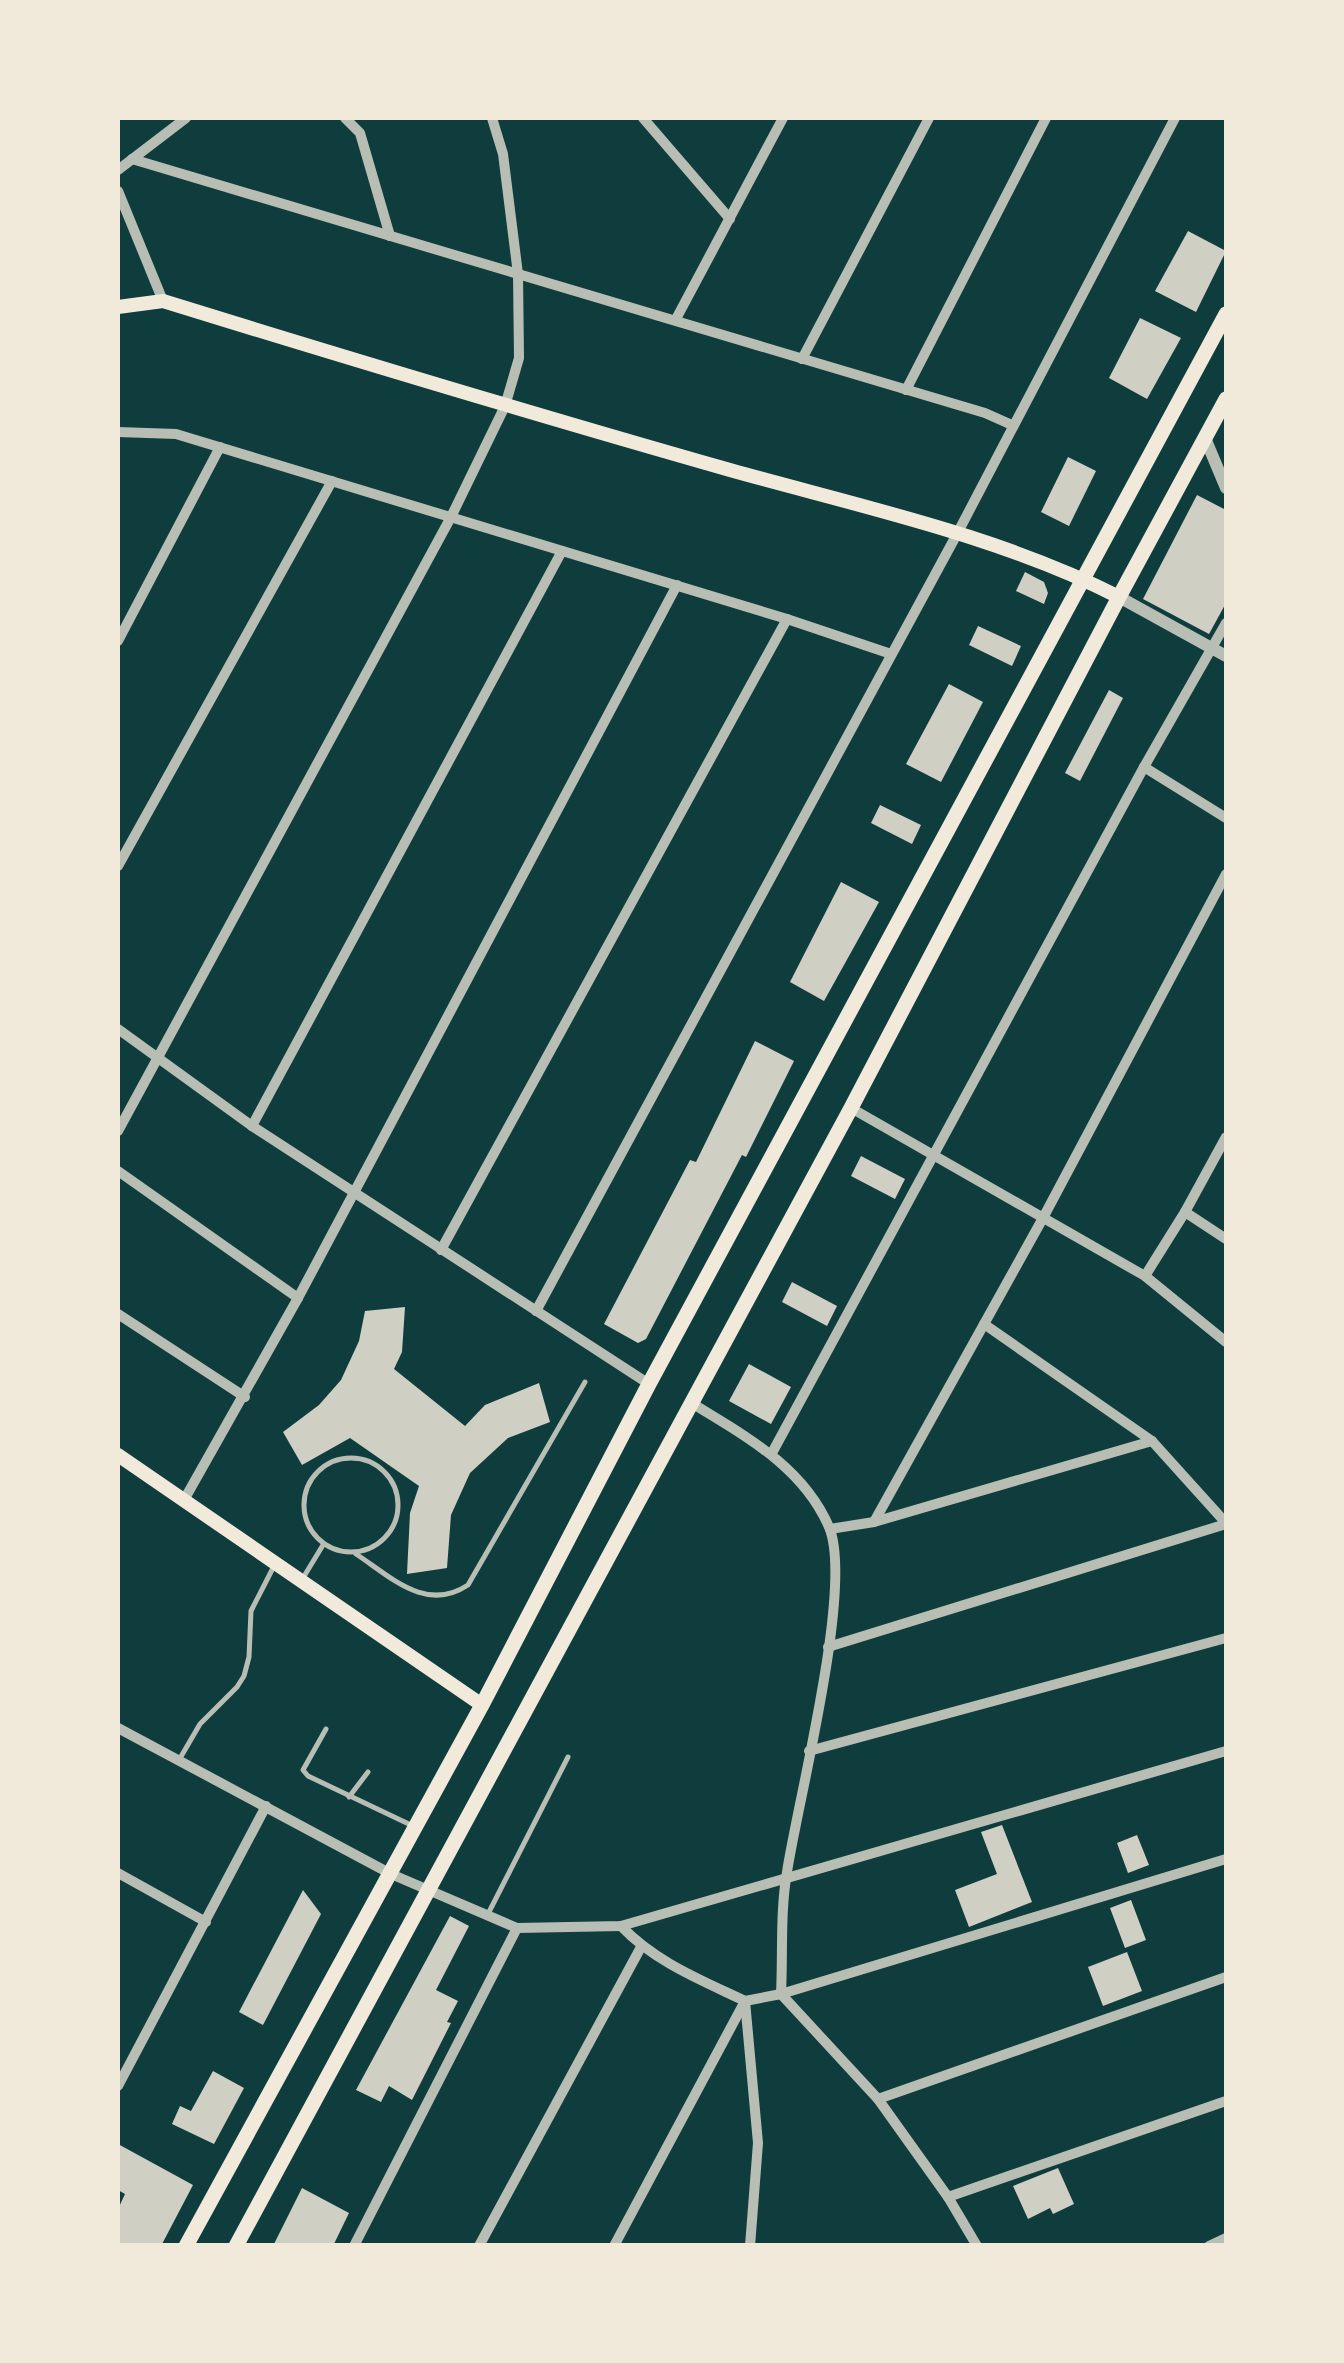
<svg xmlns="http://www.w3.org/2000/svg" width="1344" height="2363" font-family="'Open Sans',sans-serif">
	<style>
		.building { fill: #cfcfc3 }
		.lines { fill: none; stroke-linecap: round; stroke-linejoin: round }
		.service { stroke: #b8beb3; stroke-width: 5 }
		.minor { stroke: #b8beb3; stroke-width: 10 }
		.tertiary { stroke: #b8beb3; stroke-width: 12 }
		.secondary { stroke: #f1e9da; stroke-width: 14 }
		.primary { stroke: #f1e9da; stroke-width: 15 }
	</style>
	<rect width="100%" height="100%" fill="#0f3d3e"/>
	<g class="building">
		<polygon points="1188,231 1226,251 1196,312 1155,291"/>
		<polygon points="1140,318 1181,338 1147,399 1109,378"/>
		<polygon points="1068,457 1096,471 1069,526 1041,512"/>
		<polygon points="1197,495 1226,510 1226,603 1209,634 1143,599"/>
		<polygon points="1025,572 1044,582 1048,593 1044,604 1016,591"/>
		<polygon points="978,626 1021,646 1012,666 969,645"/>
		<polygon points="949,684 983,702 941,782 906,764"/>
		<polygon points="1109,690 1123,698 1080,781 1065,773"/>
		<polygon points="880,805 921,825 912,844 871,823"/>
		<polygon points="841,882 879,902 824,1001 790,982"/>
		<polygon points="755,1041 794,1061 746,1157 742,1155 646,1339 638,1343 604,1324 690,1160 696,1162"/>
		<polygon points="861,1156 905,1179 895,1199 851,1176"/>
		<polygon points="792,1282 837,1306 827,1326 782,1302"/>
		<polygon points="405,1307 402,1352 394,1369 465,1426 485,1405 539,1383 550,1422 508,1438 470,1473 451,1515 447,1568 407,1574 410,1513 419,1486 350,1438 302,1465 283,1432 319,1405 341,1380 359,1341 365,1311"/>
		<polygon points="749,1364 791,1387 771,1424 729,1401"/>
		<polygon points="1002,1825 1032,1902 969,1927 955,1890 997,1874 981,1832"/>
		<polygon points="1137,1835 1149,1865 1128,1873 1117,1843"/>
		<polygon points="303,1890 321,1914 263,2025 239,2012"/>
		<polygon points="1131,1900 1146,1940 1125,1948 1110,1908"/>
		<polygon points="450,1916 469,1926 436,1990 458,2001 447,2022 451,2023 412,2100 389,2086 381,2102 356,2090"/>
		<polygon points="1127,1952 1142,1991 1103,2006 1088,1967"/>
		<polygon points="213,2071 244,2088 214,2144 172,2124 180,2106 191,2111"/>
		<polygon points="118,2144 193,2185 161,2246 118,2246 118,2209 125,2194 118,2190"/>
		<polygon points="1058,2168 1074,2204 1053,2214 1050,2208 1028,2219 1013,2186"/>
		<polygon points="302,2188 349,2213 333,2246 273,2246"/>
	</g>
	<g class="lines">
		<g class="service">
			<circle cx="351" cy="1505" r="47"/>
			<path d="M356 1554C391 1577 426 1613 468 1585L585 1382"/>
			<polyline points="303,1578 323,1545"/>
			<polyline points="326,1729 303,1770 308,1776 413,1826"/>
			<polyline points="179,1760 200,1724 237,1687 244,1676 249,1657 251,1611 274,1566"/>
			<polyline points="349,1797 368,1772"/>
			<polyline points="488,1914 568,1757"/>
		</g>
		<g class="minor">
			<polyline points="345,118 360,133 390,236"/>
			<polyline points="643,118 730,219"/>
			<polyline points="132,159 985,413 1012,425"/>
			<polyline points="118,170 186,118"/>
			<polyline points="118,191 163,301"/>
			<polyline points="676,319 783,118"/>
			<polyline points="802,359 929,118"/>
			<polyline points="906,390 1046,118"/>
			<polyline points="118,432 176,434 787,619 891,654"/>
			<polyline points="118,641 220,447"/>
			<polyline points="1144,767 1226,818"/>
			<polyline points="118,866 332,481"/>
			<polyline points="118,1029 252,1126 649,1384"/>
			<polyline points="851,1108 1145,1276 1226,1342"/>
			<polyline points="252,1126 562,551"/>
			<polyline points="118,1131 451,517 505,406 519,358 518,274 503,154 492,118"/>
			<polyline points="118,1171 298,1298"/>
			<polyline points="1185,1212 1226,1239"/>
			<polyline points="441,1250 787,619"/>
			<polyline points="1145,1276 1185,1212 1226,1137"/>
			<polyline points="536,1311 957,534 1175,118"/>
			<polyline points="118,1314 245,1397"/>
			<polyline points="984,1324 1152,1441 1226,1523"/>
			<path d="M690 1402C743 1435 802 1465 829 1527 854 1586 798 1800 787 1872 780 1912 783 1954 781 1994L878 2099 948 2197 977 2246"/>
			<polyline points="772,1453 1144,767 1226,623"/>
			<polyline points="184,1500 298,1298 677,585"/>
			<polyline points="874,1522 1043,1218 1226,874"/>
			<polyline points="830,1529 874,1522 1152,1441"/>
			<polyline points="828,1647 1226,1524"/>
			<polyline points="118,1728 391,1874 517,1928 621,1926 1226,1751"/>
			<polyline points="809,1751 1226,1638"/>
			<polyline points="118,1873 206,1922"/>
			<path d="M621 1926C655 1962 701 1980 745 2001L758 2143 750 2246"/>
			<polyline points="118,2086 266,1806"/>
			<polyline points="878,2099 1226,1977"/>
			<polyline points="948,2197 1226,2101"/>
			<polyline points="354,2246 517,1928"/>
			<polyline points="479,2246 641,1947"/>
			<polyline points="614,2246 745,2001 781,1994 1226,1859"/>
			<polyline points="1209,2246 1226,2238"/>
		</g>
		<g class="tertiary">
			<polyline points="1205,438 1226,488"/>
			<polyline points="1119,597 1226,656"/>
		</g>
		<g class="secondary">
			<path d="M118 307 163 301C351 359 540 416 730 470 858 506 1000 536 1119 597"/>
			<polyline points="118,1455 482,1705"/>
		</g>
		<g class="primary">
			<polyline points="186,2246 482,1705 649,1384 1226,314"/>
			<polyline points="236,2246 851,1108 1119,597 1226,399"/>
		</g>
	</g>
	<rect width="1344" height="2363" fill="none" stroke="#f1e9da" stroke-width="240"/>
</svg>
